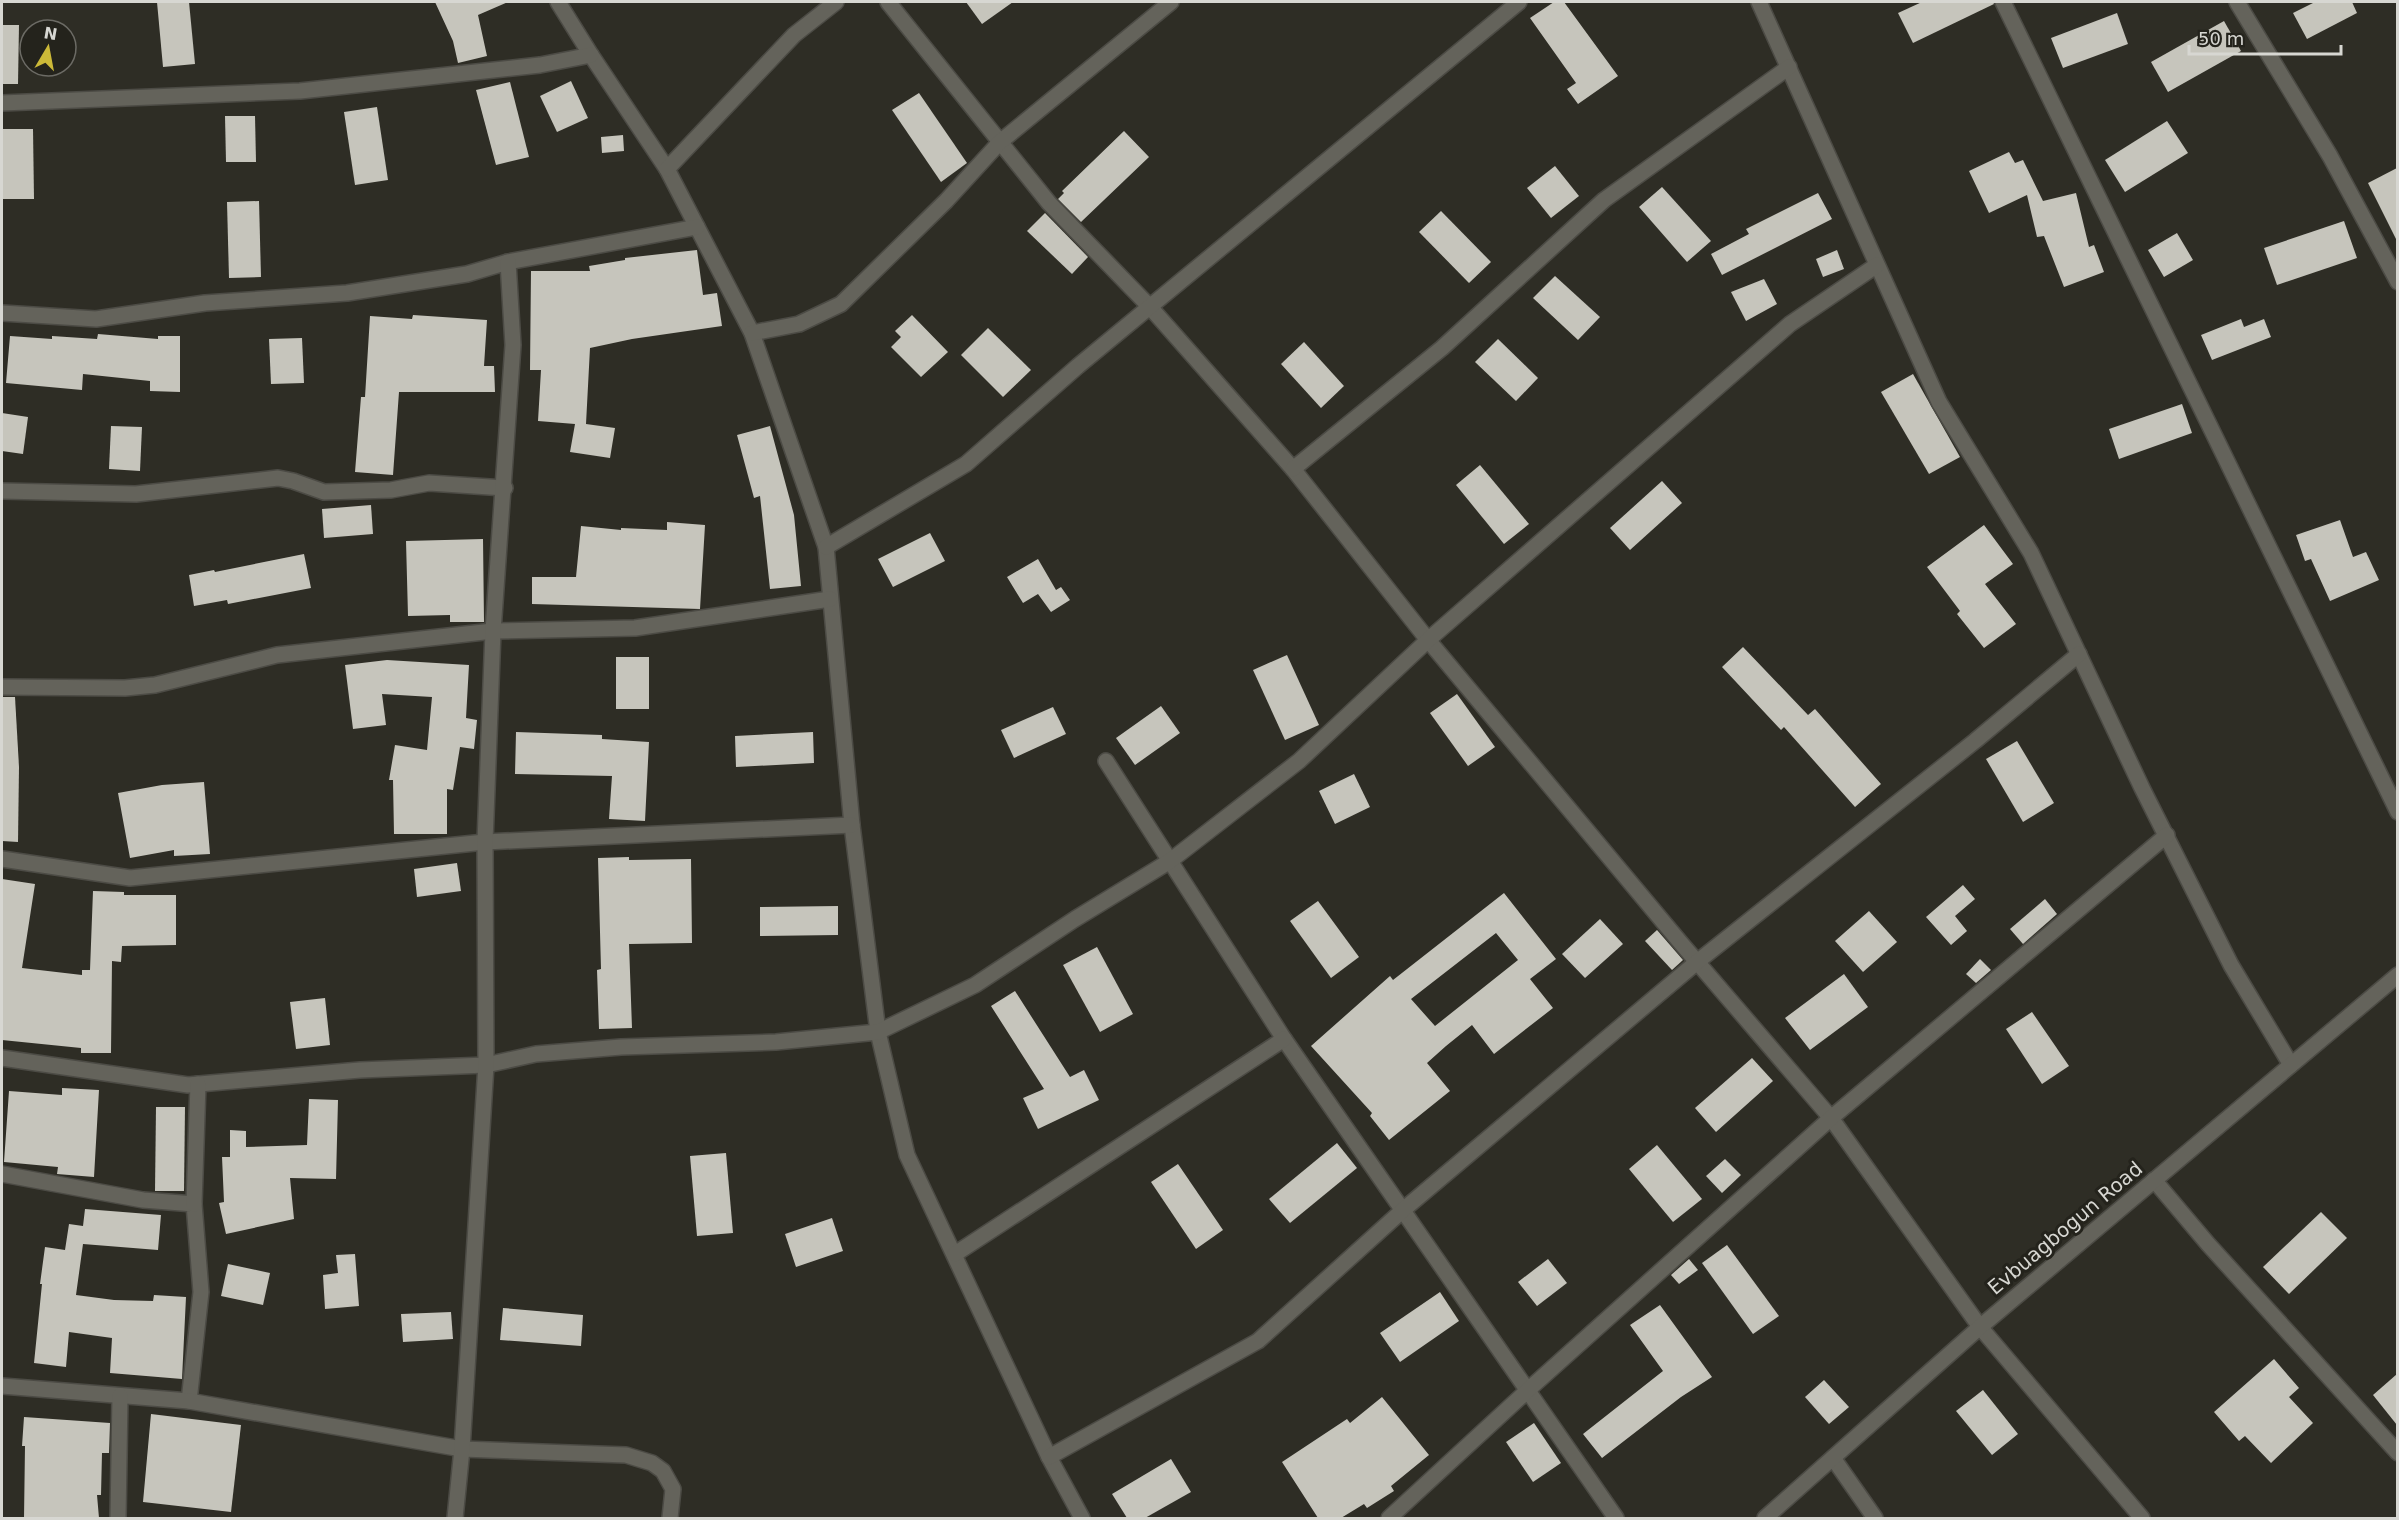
<svg xmlns="http://www.w3.org/2000/svg" width="2399" height="1520" font-family="'DejaVu Sans',sans-serif">
	<style>
		.building { fill: #c6c5bc; fill-rule: evenodd }
		.lines { fill: none; stroke-linecap: round; stroke-linejoin: round }
		.minor-casing { stroke: #4c4b45; stroke-width: 18 }
		.minor { stroke: #64635b; stroke-width: 15 }
		.labels { text-anchor: middle; dominant-baseline: central; stroke-width: 6; stroke-linejoin: round; paint-order: stroke }
		.street-label { font-size: 20px; fill: #d7d7d2; stroke: #24231c }
	</style>
	<rect width="100%" height="100%" fill="#2e2d25"/>
	<g class="building">
		<polygon points="157,2 189,2 195,64 163,67"/>
		<polygon points="435,2 508,2 478,15 487,56 458,63 453,41"/>
		<polygon points="966,2 1013,2 982,24"/>
		<polygon points="1554,2 1564,2 1618,76 1578,104 1567,89 1576,83 1530,18"/>
		<polygon points="1922,2 1993,2 1994,4 1913,43 1898,13"/>
		<polygon points="2315,2 2352,2 2357,13 2307,39 2293,13"/>
		<polygon points="2117,13 2128,44 2063,68 2051,38"/>
		<polygon points="2224,21 2241,51 2168,92 2151,62"/>
		<polygon points="2,25 19,25 18,84 2,84"/>
		<polygon points="571,81 588,118 557,132 540,96"/>
		<polygon points="510,82 529,157 496,165 476,90"/>
		<polygon points="919,93 967,163 941,182 892,110"/>
		<polygon points="377,107 388,180 355,185 344,112"/>
		<polygon points="225,116 255,116 256,162 226,162"/>
		<polygon points="2167,121 2188,153 2125,192 2105,160"/>
		<polygon points="2,129 33,129 34,199 2,199"/>
		<polygon points="1124,131 1149,157 1081,222 1058,199 1064,193 1062,191"/>
		<polygon points="623,135 624,151 602,153 601,137"/>
		<polygon points="2009,152 2015,163 2023,160 2043,201 2076,193 2089,247 2094,245 2104,272 2064,287 2044,236 2037,237 2027,195 1989,213 1969,171"/>
		<polygon points="1555,166 1579,196 1551,218 1527,188"/>
		<polygon points="2397,168 2397,241 2368,183"/>
		<polygon points="1662,187 1711,241 1687,262 1639,207"/>
		<polygon points="1818,193 1832,219 1722,275 1711,254 1749,234 1746,229"/>
		<polygon points="259,201 261,277 229,278 227,202"/>
		<polygon points="1441,211 1491,262 1469,283 1419,232"/>
		<polygon points="1045,213 1088,257 1072,274 1027,231"/>
		<polygon points="2344,221 2357,258 2277,285 2264,248"/>
		<polygon points="2177,233 2193,260 2164,277 2148,250"/>
		<polygon points="697,250 703,295 717,293 722,326 632,339 590,348 586,424 615,428 610,458 570,452 575,424 538,421 541,370 530,370 531,271 590,271 589,266 625,260 625,258"/>
		<polygon points="1837,250 1844,269 1823,277 1816,259"/>
		<polygon points="1555,276 1600,317 1578,340 1533,298"/>
		<polygon points="1764,279 1777,304 1746,321 1731,292"/>
		<polygon points="413,315 487,320 484,366 494,366 495,392 399,392 393,475 355,472 361,397 365,397 370,316 412,319"/>
		<polygon points="912,315 948,352 921,377 891,347 901,337 895,331"/>
		<polygon points="2241,319 2244,327 2264,319 2271,337 2212,360 2201,335"/>
		<polygon points="988,328 1031,370 1003,397 961,355"/>
		<polygon points="98,334 158,339 158,336 180,336 180,392 150,391 150,381 83,374 82,390 6,383 10,336 52,339 52,336 97,339"/>
		<polygon points="302,338 304,383 271,384 269,339"/>
		<polygon points="1498,339 1538,378 1516,401 1475,362"/>
		<polygon points="1304,342 1344,386 1321,408 1281,364"/>
		<polygon points="1913,374 1960,457 1929,474 1881,392"/>
		<polygon points="2182,404 2192,433 2119,459 2109,429"/>
		<polygon points="2,413 28,417 23,454 2,451"/>
		<polygon points="111,426 142,427 140,471 109,469"/>
		<polygon points="770,426 794,515 801,586 770,589 760,496 754,498 737,435"/>
		<polygon points="1480,465 1529,524 1504,544 1456,485"/>
		<polygon points="1662,481 1682,503 1630,550 1610,528"/>
		<polygon points="371,505 373,534 324,538 322,509"/>
		<polygon points="2340,520 2353,557 2366,552 2379,580 2330,601 2311,559 2305,561 2296,535"/>
		<polygon points="667,522 705,525 700,609 532,604 532,577 576,577 581,526 621,530 621,528 667,530"/>
		<polygon points="1984,525 2013,564 1985,584 2016,624 1984,648 1957,614 1960,611 1927,567"/>
		<polygon points="930,533 945,561 893,587 878,559"/>
		<polygon points="483,539 484,622 450,622 450,615 408,616 406,541"/>
		<polygon points="304,554 311,588 228,604 227,600 194,606 189,575 214,570 215,572"/>
		<polygon points="1038,559 1056,590 1061,587 1070,600 1051,612 1038,594 1023,603 1007,577"/>
		<polygon points="1743,647 1808,715 1815,709 1881,784 1855,807 1784,727 1781,730 1722,667"/>
		<polygon points="1287,655 1319,725 1285,740 1253,670"/>
		<rect x="616" y="657" width="33" height="52"/>
		<polygon points="387,660 469,665 466,718 477,720 474,749 460,747 453,790 447,789 447,834 394,834 393,780 389,780 395,745 427,750 432,697 382,694 386,725 353,729 345,665"/>
		<polygon points="1457,694 1495,747 1468,766 1430,713"/>
		<polygon points="2,697 15,697 19,767 18,842 2,841"/>
		<polygon points="1161,706 1180,733 1135,765 1116,738"/>
		<polygon points="1053,707 1066,734 1014,758 1001,730"/>
		<polygon points="516,732 602,735 602,739 649,742 645,821 609,819 612,776 515,774"/>
		<polygon points="813,732 814,763 736,767 735,736"/>
		<polygon points="2017,741 2054,803 2023,822 1986,759"/>
		<polygon points="1354,774 1370,807 1335,824 1319,791"/>
		<polygon points="204,782 210,854 174,856 174,850 130,858 118,793 162,785"/>
		<polygon points="629,857 629,860 691,859 692,943 629,944 632,1028 599,1029 597,970 601,969 598,858"/>
		<polygon points="457,863 461,891 417,897 414,869"/>
		<polygon points="2,879 35,884 22,968 82,975 82,970 90,970 93,891 124,892 124,895 176,895 176,945 122,946 121,962 112,961 111,1053 81,1053 81,1048 2,1040"/>
		<polygon points="1963,885 1975,899 1955,916 1967,931 1951,945 1926,917"/>
		<path d="M1504 893 1556 959 1530 979 1553 1008 1494 1054 1472 1025 1446 1046 1427 1063 1450 1091 1389 1140 1370 1116 1372 1113 1311 1046 1390 976 1393 980ZM1496 933 1518 960 1435 1026 1411 999Z"/>
		<polygon points="2045,899 2057,914 2023,944 2010,929"/>
		<polygon points="1318,901 1359,957 1331,978 1290,921"/>
		<polygon points="838,906 838,935 760,936 760,907"/>
		<polygon points="1869,911 1897,942 1863,972 1835,941"/>
		<polygon points="1600,919 1623,944 1585,978 1562,954"/>
		<polygon points="1657,930 1683,960 1672,970 1645,941"/>
		<polygon points="1097,947 1133,1014 1100,1032 1063,965"/>
		<polygon points="1980,959 1991,970 1976,983 1966,974"/>
		<polygon points="1844,974 1868,1007 1810,1050 1785,1018"/>
		<polygon points="1015,991 1070,1077 1084,1070 1099,1100 1038,1129 1023,1098 1044,1089 991,1006"/>
		<polygon points="325,998 330,1045 296,1049 290,1002"/>
		<polygon points="2032,1012 2069,1066 2042,1084 2006,1029"/>
		<polygon points="1752,1058 1773,1081 1716,1132 1695,1108"/>
		<polygon points="62,1088 99,1090 94,1177 57,1174 58,1167 4,1162 9,1091 62,1095"/>
		<polygon points="309,1099 338,1100 336,1179 290,1178 294,1219 226,1234 219,1203 224,1202 222,1157 230,1157 230,1130 246,1131 246,1147 307,1145"/>
		<polygon points="156,1107 185,1107 184,1191 155,1191"/>
		<polygon points="1337,1143 1357,1168 1290,1223 1269,1199"/>
		<polygon points="1657,1145 1702,1199 1673,1222 1629,1169"/>
		<polygon points="726,1153 733,1233 697,1236 690,1156"/>
		<polygon points="1725,1159 1741,1175 1722,1193 1706,1176"/>
		<polygon points="1178,1164 1223,1230 1196,1249 1151,1182"/>
		<polygon points="85,1209 161,1215 158,1250 83,1244 76,1295 114,1300 153,1301 154,1295 186,1297 182,1379 110,1373 112,1338 69,1332 66,1367 34,1363 42,1284 40,1284 45,1247 65,1250 69,1224 83,1226"/>
		<polygon points="2321,1212 2347,1238 2289,1294 2263,1267"/>
		<polygon points="832,1218 843,1251 796,1267 785,1234"/>
		<polygon points="1727,1245 1779,1316 1753,1334 1702,1263"/>
		<polygon points="355,1254 359,1306 325,1309 323,1275 338,1273 336,1255"/>
		<polygon points="1548,1259 1567,1283 1537,1306 1518,1282"/>
		<polygon points="1689,1259 1698,1270 1679,1284 1671,1275"/>
		<polygon points="228,1264 270,1273 263,1305 221,1296"/>
		<polygon points="1440,1292 1459,1321 1400,1362 1380,1333"/>
		<polygon points="1660,1305 1712,1377 1681,1397 1602,1458 1583,1434 1663,1371 1630,1325"/>
		<polygon points="503,1308 583,1315 581,1346 500,1340"/>
		<polygon points="451,1312 453,1339 403,1342 401,1314"/>
		<polygon points="2274,1359 2299,1388 2289,1397 2313,1423 2271,1463 2245,1436 2239,1441 2214,1412"/>
		<polygon points="2397,1374 2397,1425 2373,1395"/>
		<polygon points="1824,1380 1849,1407 1829,1424 1805,1397"/>
		<polygon points="1983,1390 2018,1434 1992,1455 1956,1411"/>
		<polygon points="1382,1397 1429,1455 1391,1486 1394,1491 1367,1508 1364,1504 1341,1518 1318,1518 1282,1462 1347,1419 1350,1423"/>
		<polygon points="151,1414 241,1425 231,1512 143,1502"/>
		<polygon points="24,1417 110,1423 109,1453 102,1453 101,1495 97,1495 99,1518 24,1518 25,1446 22,1446"/>
		<polygon points="1534,1423 1561,1463 1533,1482 1506,1442"/>
		<polygon points="1171,1459 1191,1492 1145,1518 1127,1518 1112,1494"/>
	</g>
	<g class="lines">
		<g class="minor-casing">
			<g id="minor">
				<polyline points="558,2 591,55 667,169 752,333 826,547 852,825 878,1032 907,1155 1049,1457 1082,1518"/>
				<polyline points="888,2 1049,203 1150,307 1293,469 1428,640 1680,942 1831,1118 1980,1327 2142,1518"/>
				<polyline points="1759,2 1939,402 2031,553 2142,788 2231,965 2291,1065"/>
				<polyline points="2003,2 2398,812"/>
				<polyline points="2237,2 2330,156 2398,282"/>
				<polyline points="2,103 300,91 540,65 591,55"/>
				<polyline points="667,169 794,35 836,2"/>
				<polyline points="2,313 96,319 205,303 347,293 467,274 508,262 697,227"/>
				<polyline points="752,333 799,324 841,304 946,201 1000,142 1171,2"/>
				<polyline points="1293,469 1442,348 1604,200 1789,67"/>
				<polyline points="2,491 136,494 278,478 293,481 324,492 391,490 429,483 505,488"/>
				<polyline points="826,547 966,464 1078,366 1519,2"/>
				<polyline points="2,687 125,688 155,685 277,655 493,631 635,628 830,599"/>
				<polyline points="1106,761 1284,1039 1616,1518"/>
				<polyline points="2,859 130,878 485,842 852,825"/>
				<polyline points="2,1058 188,1085 360,1070 486,1065 536,1054 621,1047 776,1042 878,1032 975,985 1075,919 1170,861 1299,761 1428,640 1790,324 1877,265"/>
				<polyline points="2,1174 143,1200 194,1204 201,1292 189,1401"/>
				<polyline points="2154,1180 2208,1244 2398,1453"/>
				<polyline points="194,1204 198,1084"/>
				<polyline points="955,1254 1284,1039"/>
				<polyline points="2,1386 189,1401 462,1449 626,1455 652,1463 663,1471 673,1489 670,1518"/>
				<polyline points="1049,1457 1258,1341 1403,1210 1697,962 1975,741 2079,654"/>
				<polyline points="1833,1458 1875,1518"/>
				<polyline points="118,1518 120,1396"/>
				<polyline points="455,1518 462,1449 486,1065 485,842 493,631 513,345 508,262"/>
				<polyline points="1389,1518 1528,1390 1831,1118 2167,835"/>
				<polyline points="1765,1518 1980,1327 2398,975"/>
			</g>
		</g>
		<use href="#minor" class="minor"/>
	</g>
	<g class="labels">
		<g class="street-label">
			<text transform="translate(2065 1228) rotate(-40)">Evbuagbogun Road</text>
		</g>
	</g>
	<rect width="2399" height="1520" fill="none" stroke="#d7d7d2" stroke-width="6"/>
	<g transform="translate(48 48) rotate(10)"><circle r="28" fill="#24231c" stroke="#6c6b65" stroke-width="1.5"/>
	<path d="M0-4.5L10 22L0 15L-10 22Z" fill="#ccb938"/>
	<text y="-9" font-size="16" font-weight="bold" text-anchor="middle" fill="#d7d7d2">N</text>
	</g>
	<path d="M2189 45v9h152v-9" fill="none" stroke="#d7d7d2" stroke-width="3"/>
	<text x="2198" y="45" font-size="18" fill="#d7d7d2" stroke="#24231c" stroke-width="4.5" paint-order="stroke">50 m</text>
</svg>
